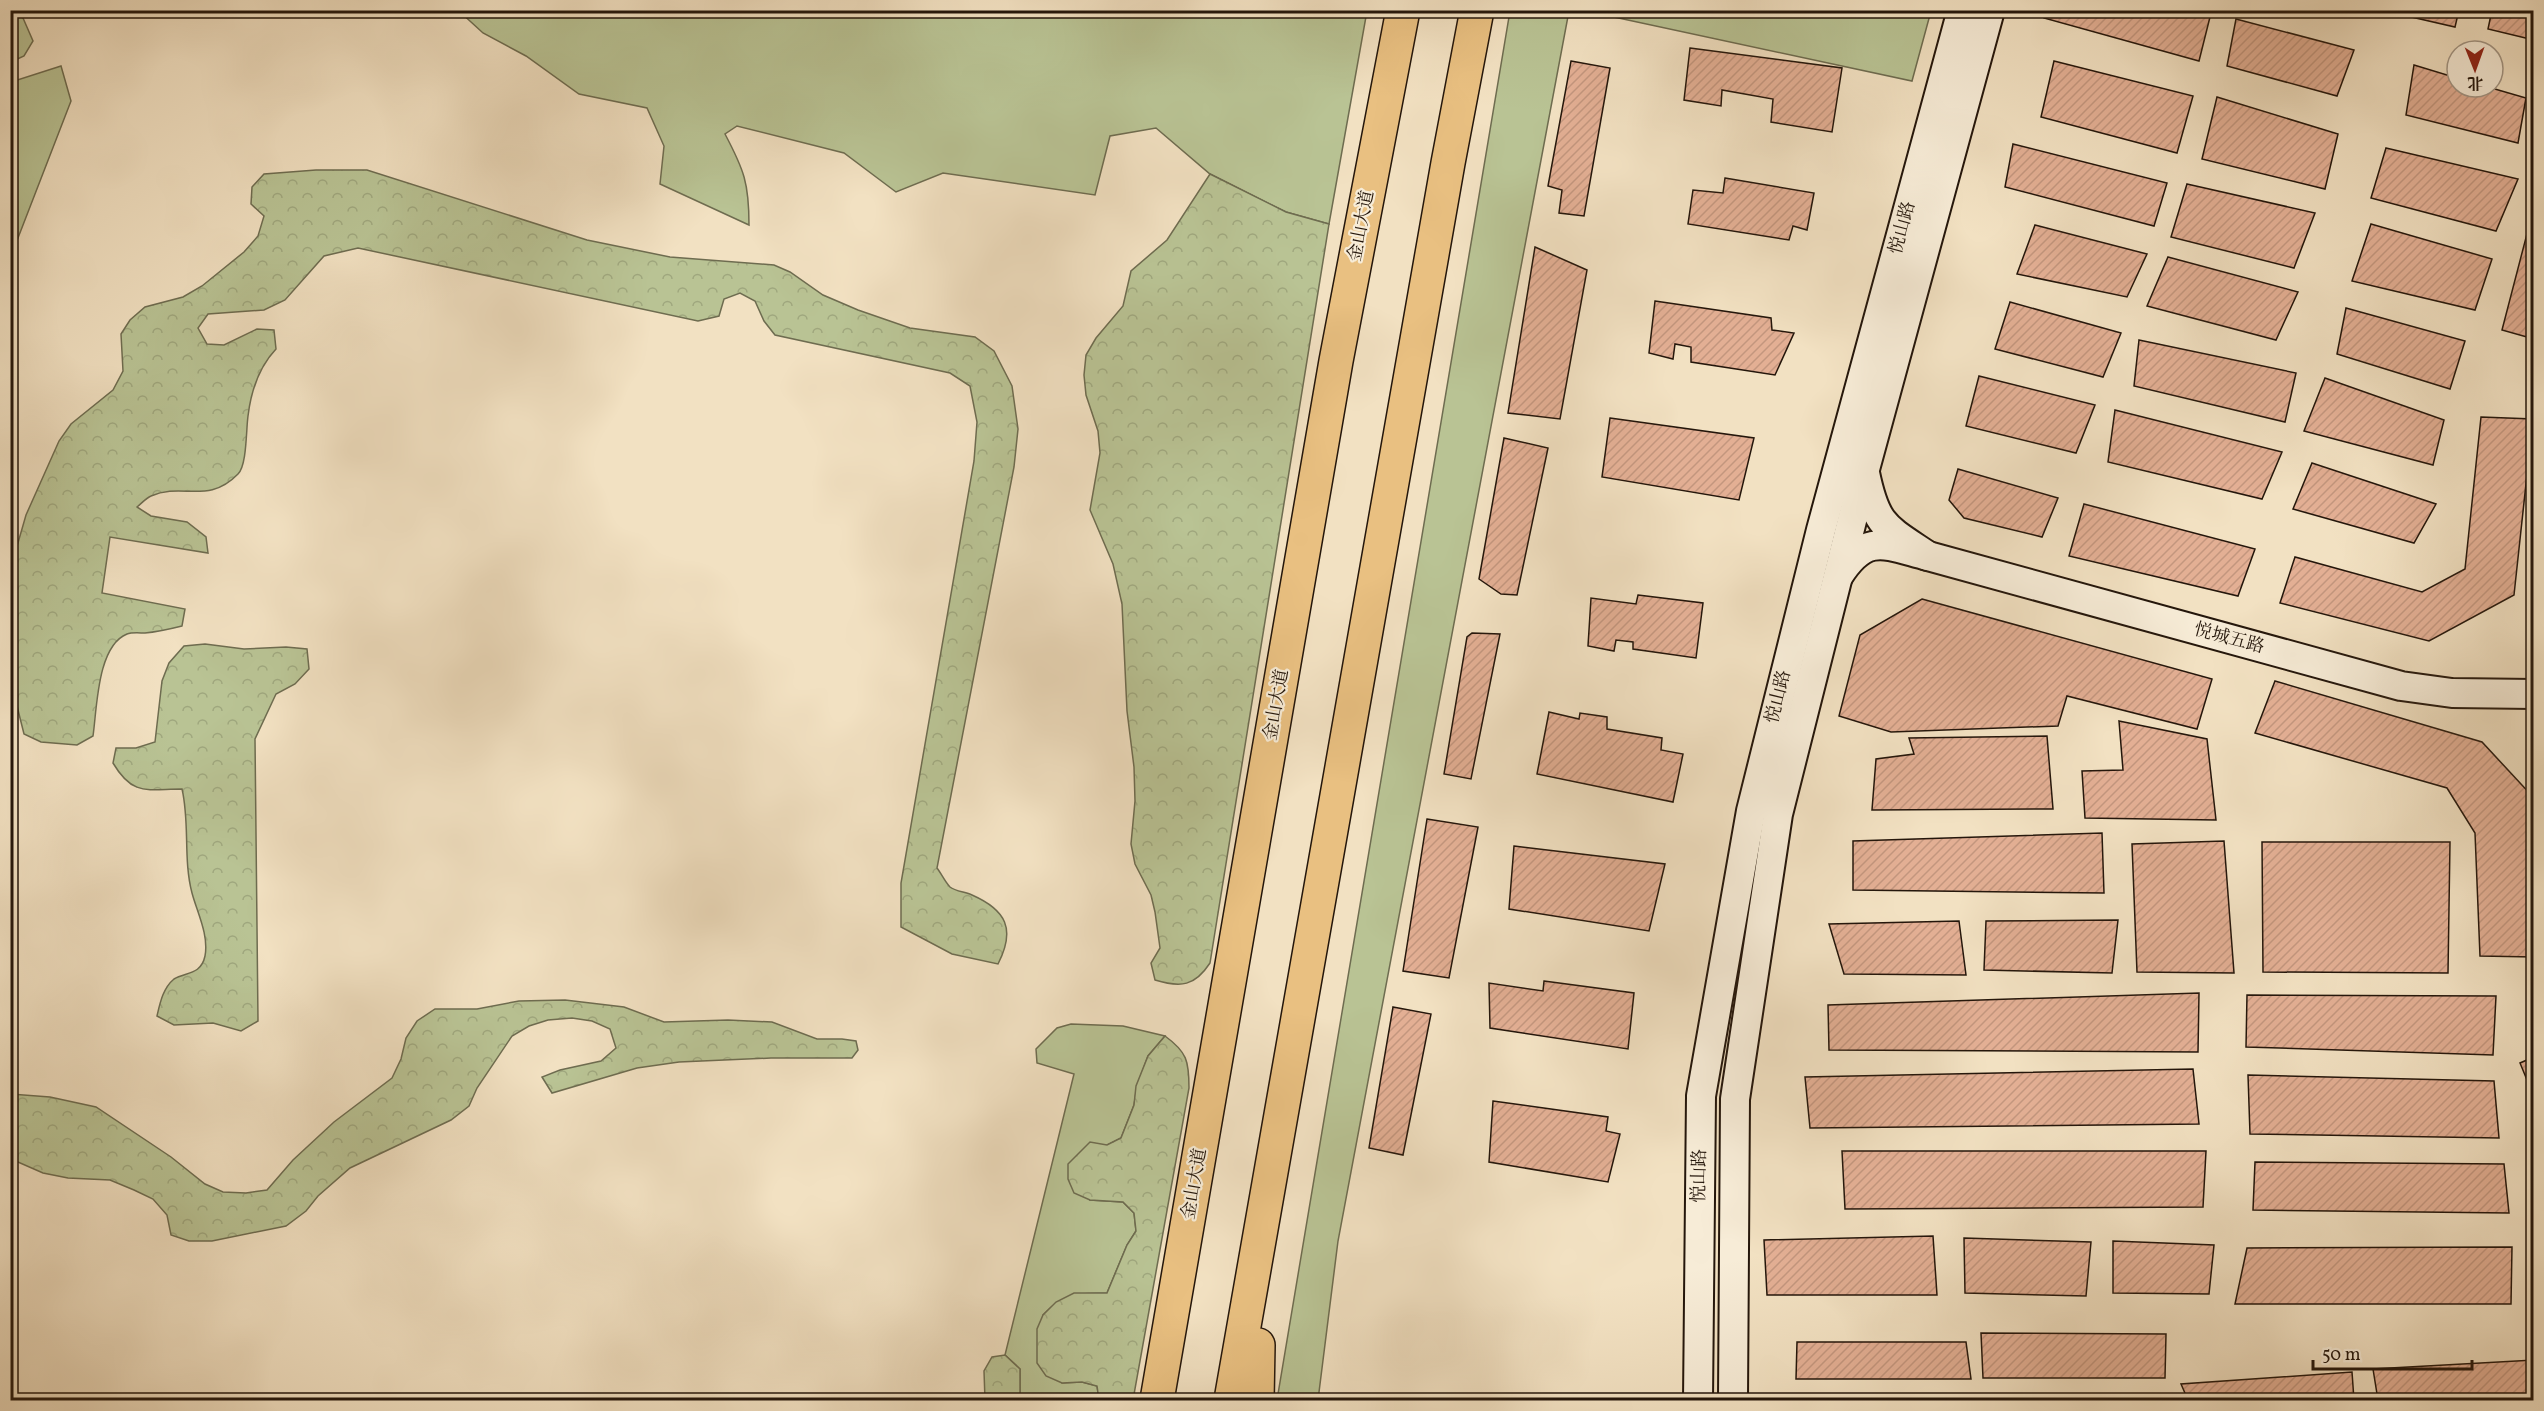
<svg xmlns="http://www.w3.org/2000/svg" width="2544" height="1411" font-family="Vollkorn,'Noto Serif SC',serif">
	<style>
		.green { fill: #b9c394; stroke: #6e6c50; stroke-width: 1.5 }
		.forest { fill: url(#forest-crowns); stroke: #6e6c50; stroke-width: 1.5 }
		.building { fill: url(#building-hatch); stroke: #24160b; stroke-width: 1.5 }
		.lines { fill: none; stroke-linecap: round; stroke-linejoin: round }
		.secondary-casing { stroke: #24160b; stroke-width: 32 }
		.highway-casing { stroke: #24160b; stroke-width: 36 }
		.secondary { stroke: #f7ecd7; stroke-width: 28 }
		.highway { stroke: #e9c081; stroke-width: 33 }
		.labels { text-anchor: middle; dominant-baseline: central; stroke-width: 4.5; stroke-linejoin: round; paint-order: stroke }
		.street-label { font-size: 18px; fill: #24160b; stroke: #f7ecd7 }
	</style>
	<defs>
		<pattern id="forest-crowns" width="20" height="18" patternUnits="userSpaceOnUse" patternTransform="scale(1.5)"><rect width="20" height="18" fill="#b9c394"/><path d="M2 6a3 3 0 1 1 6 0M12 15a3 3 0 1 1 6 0" fill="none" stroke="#9fa77e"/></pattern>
		<pattern id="building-hatch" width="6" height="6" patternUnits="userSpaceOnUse" patternTransform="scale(1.5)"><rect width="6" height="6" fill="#e3af94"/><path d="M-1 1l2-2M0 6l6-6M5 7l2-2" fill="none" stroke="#c3967e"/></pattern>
	</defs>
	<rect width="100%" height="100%" fill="#f2e1c2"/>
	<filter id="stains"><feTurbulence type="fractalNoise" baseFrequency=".00333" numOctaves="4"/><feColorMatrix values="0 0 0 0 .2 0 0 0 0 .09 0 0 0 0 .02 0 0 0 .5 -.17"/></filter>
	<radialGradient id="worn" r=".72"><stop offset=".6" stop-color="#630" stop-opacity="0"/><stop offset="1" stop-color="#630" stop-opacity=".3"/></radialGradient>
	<g class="green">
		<path d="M459 11H1367L1329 224 1286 212 1210 174 1156 128 1110 136 1095 195 943 173 896 192 844 153 737 126 725 134C744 170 749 183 749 225L660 184 664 146 647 108 579 94 526 56 483 33Z"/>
		<polygon points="1510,11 1569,11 1338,1241 1318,1400 1277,1400"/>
		<polygon points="1586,11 1931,11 1912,81"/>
		<polygon points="11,12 23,18 33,41 24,56 11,62"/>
		<polygon points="61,66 71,101 11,256 11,82"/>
		<path d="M1071 1024 1123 1026 1165 1036 1148 1056 1137 1086 1134 1105 1121 1138 1107 1145 1090 1200 1123 1202 1134 1213 1136 1231 1127 1245 1107 1293C1077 1294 1066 1291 1043 1315L1062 1383 1082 1382 1097 1386 1099 1400H1020V1369L1005 1355 1074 1074 1037 1063 1036 1049 1057 1028Z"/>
	</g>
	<g class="forest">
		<path d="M316 170H367L587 240 670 257 774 265 790 272 823 295 858 310 910 328 975 337 994 351 1012 386 1018 429 1014 467 937 868C941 873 945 882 950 887 955 891 965 892 972 895 1006 910 1016 929 998 964L952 954 901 927V883L974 461 977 422 970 386 950 373 775 335 764 321 755 301 740 293 724 299 719 316 698 321 358 248 324 256 285 300 264 310 208 314 198 328 207 344 224 345 257 329 274 330 276 349C259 367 251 391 248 416 246 430 247 465 238 474 208 505 183 482 151 496 146 498 141 504 137 507L151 516 187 522 206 537 208 553 110 537 102 593 185 609 182 626C170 629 157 632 145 633 140 633 132 632 127 634 97 646 97 709 93 736L77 745 41 742 24 734 15 698 11 694V567L26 515 59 441 71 424 113 390 123 371 121 334 130 320 145 307 183 297 202 286 244 252 258 236 264 216 251 204 252 187 264 174Z"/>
		<path d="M1210 174 1286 212 1329 224 1210 963C1195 986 1181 988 1155 980L1151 963 1160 948 1155 912 1151 895 1135 864 1131 844 1135 801 1134 767 1127 711 1122 604 1113 564 1090 510 1100 453 1098 431 1086 395 1084 375 1086 355 1096 338 1123 306 1131 271 1167 240Z"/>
		<path d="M205 644 244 649 286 647 307 649 309 669 295 684 276 694 255 739 258 1021 241 1031 213 1023 174 1025 157 1016C160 1003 163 988 174 979 186 972 201 975 205 956 209 935 197 912 192 893 183 859 190 823 182 789 148 789 133 797 113 763L116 748H136L155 742 162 681 169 663 184 646Z"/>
		<polygon points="565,1000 624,1007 664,1022 728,1020 772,1022 817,1039 842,1039 856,1041 858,1050 852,1058 771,1058 679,1062 637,1068 552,1093 542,1077 560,1070 601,1061 616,1048 610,1029 592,1021 572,1018 548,1020 529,1026 512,1036 477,1088 469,1106 451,1120 350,1168 318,1196 306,1211 286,1226 212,1241 189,1241 171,1235 167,1215 153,1199 134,1190 110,1180 68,1178 43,1173 11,1159 11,1094 50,1097 96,1107 171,1157 205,1184 223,1192 246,1193 267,1190 293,1160 334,1122 392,1078 401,1059 406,1038 417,1021 435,1009 477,1009 519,1001"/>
		<path d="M1165 1036C1187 1052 1189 1061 1189 1088L1133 1400H1099L1097 1386 1082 1382 1062 1383 1046 1376 1037 1363V1329L1043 1315 1056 1302 1074 1293H1107L1127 1245 1136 1231 1134 1213 1123 1202 1090 1200 1074 1193 1068 1179V1164L1090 1142 1107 1145 1121 1138 1134 1105 1136 1086 1148 1056Z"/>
		<polygon points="1005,1355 1020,1369 1020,1400 985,1400 984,1371 992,1357"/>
	</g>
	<g class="building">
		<polygon points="2045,10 2186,10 2210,17 2199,61 2044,18"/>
		<polygon points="2381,10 2459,10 2455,27"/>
		<polygon points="2492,10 2534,10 2534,40 2488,29"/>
		<polygon points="2236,19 2354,50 2337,96 2227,66"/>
		<polygon points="1690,48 1842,68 1832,132 1771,122 1773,99 1722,90 1721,106 1684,100"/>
		<polygon points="1571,61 1610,68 1584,216 1559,213 1562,190 1548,186"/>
		<polygon points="2054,61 2193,96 2177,153 2041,117"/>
		<polygon points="2414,65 2457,78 2457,87 2488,87 2526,98 2518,143 2406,115"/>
		<polygon points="2217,97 2338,134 2325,189 2202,159"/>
		<polygon points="2013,144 2167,183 2154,226 2005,187"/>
		<polygon points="2386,148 2518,179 2496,231 2371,198"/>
		<polygon points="1725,178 1814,193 1807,230 1793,226 1789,240 1688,224 1693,190 1723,193"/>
		<polygon points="2187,184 2315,213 2294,268 2171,237"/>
		<polygon points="2371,224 2492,259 2475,310 2352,281"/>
		<polygon points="2035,225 2147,254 2127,297 2017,274"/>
		<polygon points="2529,226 2534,227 2534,339 2502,330"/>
		<polygon points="1535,247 1587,270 1560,419 1508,413"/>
		<polygon points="2168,257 2298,292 2276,340 2147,306"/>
		<polygon points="1655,301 1771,318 1772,330 1794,333 1775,375 1691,362 1691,347 1675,344 1673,359 1649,353"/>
		<polygon points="2010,302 2121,333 2103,377 1995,349"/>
		<polygon points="2346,308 2465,341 2450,389 2337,354"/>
		<polygon points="2139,340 2296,373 2285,422 2134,386"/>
		<polygon points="1979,376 2095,405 2076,453 1966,426"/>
		<polygon points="2325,378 2444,420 2433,465 2304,431"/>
		<polygon points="2115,410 2282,452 2262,499 2108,462"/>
		<polygon points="2481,417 2533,419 2514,595 2429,641 2280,603 2295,557 2422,592 2465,569"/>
		<polygon points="1610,418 1754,438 1739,500 1602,477"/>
		<polygon points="1504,438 1548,448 1517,595 1501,594 1479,579"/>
		<polygon points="2312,463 2436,504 2414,543 2293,509"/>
		<polygon points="1958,469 2058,498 2042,537 1964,518 1949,500"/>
		<polygon points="2084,504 2255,549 2238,596 2069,556"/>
		<polygon points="1638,595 1703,603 1696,658 1633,649 1633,642 1616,640 1614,651 1588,646 1591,598 1636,604"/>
		<polygon points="1922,599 2212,679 2197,729 2067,696 2058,726 1891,732 1839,716 1860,635"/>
		<polygon points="1472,633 1500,634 1471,779 1444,774 1467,637"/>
		<polygon points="2275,681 2482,742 2534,798 2534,957 2480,956 2475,833 2447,788 2255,733"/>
		<polygon points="1549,712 1579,719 1580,713 1607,717 1607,729 1662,738 1661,750 1683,754 1673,802 1537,774"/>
		<polygon points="2119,721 2207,739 2216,820 2085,818 2082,771 2123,770"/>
		<polygon points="2047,736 2053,809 1872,810 1876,759 1914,754 1909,738"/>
		<polygon points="1427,819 1478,827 1449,978 1403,971"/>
		<polygon points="2102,833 2104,893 1853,890 1853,841"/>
		<polygon points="2224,841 2234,973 2137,972 2132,844"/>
		<polygon points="2262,842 2450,842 2448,973 2263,972"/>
		<polygon points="1514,846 1665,864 1649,931 1509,909"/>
		<polygon points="2118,920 2112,973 1984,970 1986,921"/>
		<polygon points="1959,921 1966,975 1844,974 1829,924"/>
		<polygon points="1544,981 1634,993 1628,1049 1490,1028 1489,983 1543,991"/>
		<polygon points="2199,993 2198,1052 1829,1050 1828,1005"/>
		<polygon points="2247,995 2496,996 2493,1055 2246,1047"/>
		<polygon points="1393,1007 1431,1014 1403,1155 1369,1148"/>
		<polygon points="2534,1057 2534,1097 2520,1063"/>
		<polygon points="2193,1069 2199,1124 1810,1128 1805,1077"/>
		<polygon points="2248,1075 2494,1081 2499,1138 2250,1134"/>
		<polygon points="1493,1101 1608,1117 1606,1131 1620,1134 1608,1182 1489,1162"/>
		<polygon points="1842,1151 2206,1151 2203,1207 1845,1209"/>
		<polygon points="2255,1162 2504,1164 2509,1213 2253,1210"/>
		<polygon points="1933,1236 1937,1295 1767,1295 1764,1240"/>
		<polygon points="1964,1238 2091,1242 2086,1296 1965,1293"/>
		<polygon points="2113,1241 2214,1245 2209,1294 2113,1293"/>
		<polygon points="2512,1247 2511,1304 2235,1304 2247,1248"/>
		<polygon points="1981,1333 2166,1334 2165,1378 1983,1378"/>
		<polygon points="1797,1342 1966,1342 1971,1379 1796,1379"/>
		<polygon points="2534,1360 2534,1397 2457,1400 2378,1400 2373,1369"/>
		<polygon points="2352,1372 2354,1400 2188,1400 2181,1384"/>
	</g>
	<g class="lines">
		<g class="secondary-casing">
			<g id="secondary">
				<polyline points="1928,556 2401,686 2452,693 2534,694"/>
				<path d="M1839 575C1867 532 1885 545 1928 556 1885 527 1876 526 1865 473"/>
				<polyline points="1698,1400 1701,1096 1751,811 1821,530 1962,10"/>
				<polyline points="1733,1400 1735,1099 1778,814 1865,469 1990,10"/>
			</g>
		</g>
		<g class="highway-casing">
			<g id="highway">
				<polyline points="1157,1400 1336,361 1403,10"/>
				<polyline points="1231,1400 1448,163 1477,10"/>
				<polyline points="1257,1400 1258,1345"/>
			</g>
		</g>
		<use href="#secondary" class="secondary"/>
		<use href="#highway" class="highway"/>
	</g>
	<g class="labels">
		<g class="street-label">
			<text transform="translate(1362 226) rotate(-79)">金山大道</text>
			<text transform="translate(1903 228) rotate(-75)">悦山路</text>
			<text transform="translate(2229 639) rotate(15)">悦城五路</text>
			<text transform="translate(1779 697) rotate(-76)">悦山路</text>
			<text transform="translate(1277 705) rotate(-80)">金山大道</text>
			<text transform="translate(1700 1176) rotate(-89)">悦山路</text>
			<text transform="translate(1195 1184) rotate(-80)">金山大道</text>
		</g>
	</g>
	<rect width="2544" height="1411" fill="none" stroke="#f2e1c2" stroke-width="36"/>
	<rect x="12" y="12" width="2520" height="1387" fill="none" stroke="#24160b" stroke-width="3"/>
	<rect x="18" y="18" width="2508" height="1375" fill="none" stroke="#24160b" stroke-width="1.5"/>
	<g transform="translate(2475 69) rotate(179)"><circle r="28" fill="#f7ecd7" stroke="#a39685" stroke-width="1.5"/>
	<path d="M0-4.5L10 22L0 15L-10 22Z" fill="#8f2418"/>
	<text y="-9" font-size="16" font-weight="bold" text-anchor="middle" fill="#24160b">北</text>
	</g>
	<path d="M2313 1360v9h159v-9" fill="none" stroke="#24160b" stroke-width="3"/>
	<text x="2322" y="1360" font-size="18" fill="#24160b" stroke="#f7ecd7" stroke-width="4.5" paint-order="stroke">50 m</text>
	<rect width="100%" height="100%" filter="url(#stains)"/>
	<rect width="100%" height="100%" fill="url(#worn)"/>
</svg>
